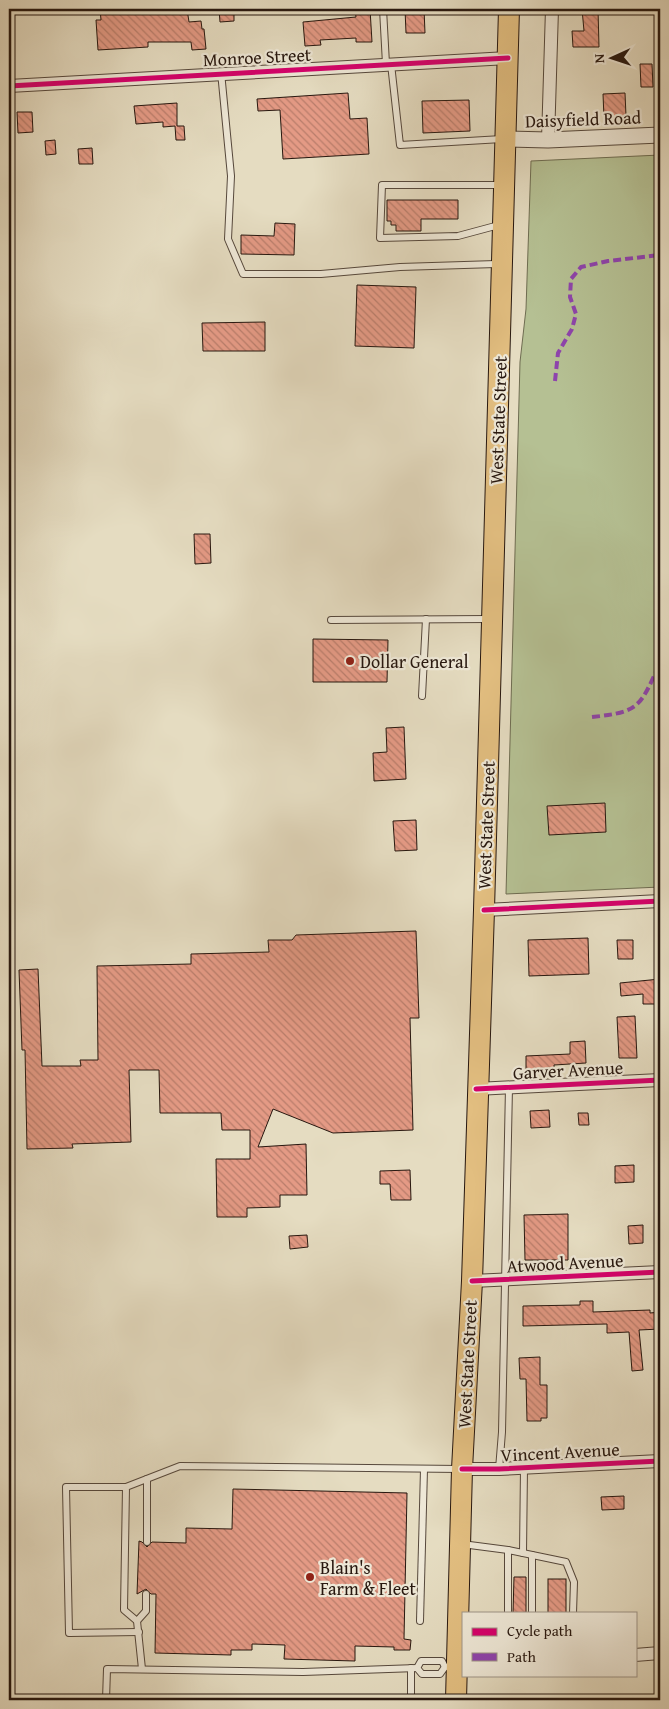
<svg xmlns="http://www.w3.org/2000/svg" width="669" height="1709" font-family="'Gentium Book Plus',serif">
	<style>
		.grass { fill: #b5c093; stroke: #6e6c51 }
		.building { fill: url(#building-back-hatch); stroke: #27170f }
		.lines { fill: none; stroke-linecap: round; stroke-linejoin: round }
		.service-casing { stroke: #56483c; stroke-width: 8 }
		.minor-casing { stroke: #56483c; stroke-width: 14 }
		.tertiary-casing { stroke: #56483c; stroke-width: 17 }
		.primary-casing { stroke: #27170f; stroke-width: 22 }
		.service { stroke: #eee8d7; stroke-width: 6 }
		.minor { stroke: #eee8d7; stroke-width: 12 }
		.tertiary { stroke: #eee8d7; stroke-width: 15 }
		.primary { stroke: #e2be80; stroke-width: 20 }
		.quiet { stroke: #8e44ad; stroke-width: 4; stroke-dasharray: 8 4; stroke-linecap: butt }
		.cycleway-casing { stroke: #eee8d7; stroke-width: 8 }
		.cycleway { stroke: #d6006c; stroke-width: 5 }
		.poi-dot { fill: #8f2418; stroke: #eee8d7; stroke-width: 2 }
		.labels { text-anchor: middle; dominant-baseline: central; stroke-width: 4.5; stroke-linejoin: round; paint-order: stroke }
		.street-label { font-size: 18px; fill: #27170f; stroke: #eee8d7 }
		.poi-label { font-size: 18px; fill: #27170f; stroke: #eee8d7; text-anchor: start }
	</style>
	<defs>
		<pattern id="building-back-hatch" width="6" height="6" patternUnits="userSpaceOnUse" patternTransform="scale(1.25)"><rect width="6" height="6" fill="#e49a85"/><path d="M-1 5l2 2M0 0l6 6M5-1l2 2" fill="none" stroke="#b97d6b"/></pattern>
	</defs>
	<rect width="100%" height="100%" fill="#e5dcc1"/>
	<filter id="stains"><feTurbulence type="fractalNoise" baseFrequency=".004" numOctaves="4"/><feColorMatrix values="0 0 0 0 .2 0 0 0 0 .09 0 0 0 0 .02 0 0 0 .5 -.17"/></filter>
	<radialGradient id="worn" r=".72"><stop offset=".6" stop-color="#630" stop-opacity="0"/><stop offset="1" stop-color="#630" stop-opacity=".3"/></radialGradient>
	<polygon class="grass" points="660,155 660,887 506,894 520,362 526,309 531,161"/>
	<g class="building">
		<polygon points="100,9 187,9 189,22 201,21 202,29 204,29 206,49 192,50 191,42 148,42 148,47 98,50 96,20 101,20"/>
		<polygon points="219,9 234,9 234,21 220,22"/>
		<polygon points="355,9 370,9 372,42 356,42 356,38 320,40 321,45 305,46 303,22 356,17"/>
		<polygon points="405,9 424,9 425,33 406,33"/>
		<polygon points="582,9 598,9 599,47 573,47 572,31 584,31"/>
		<polygon points="640,64 652,64 653,87 641,87"/>
		<polygon points="348,93 350,119 367,118 369,154 283,159 280,110 258,111 257,99"/>
		<polygon points="625,93 626,116 604,118 603,94"/>
		<polygon points="469,100 470,131 423,133 422,101"/>
		<polygon points="177,103 177,126 184,126 185,140 176,140 175,126 163,127 163,122 136,124 134,106"/>
		<polygon points="17,112 32,112 33,132 18,133"/>
		<polygon points="55,140 56,154 46,155 45,141"/>
		<polygon points="92,148 93,164 79,164 78,149"/>
		<polygon points="387,200 458,200 458,219 421,219 421,231 396,231 396,225 391,225 391,221 387,221"/>
		<polygon points="275,223 295,224 294,255 241,254 241,235 274,236"/>
		<polygon points="357,285 416,287 414,348 355,346"/>
		<polygon points="265,322 265,351 203,351 202,323"/>
		<polygon points="194,534 210,534 211,563 195,564"/>
		<polygon points="313,639 388,640 387,682 313,682"/>
		<polygon points="404,727 406,779 374,781 373,753 387,752 386,728"/>
		<polygon points="605,803 606,832 549,835 547,806"/>
		<polygon points="416,820 417,850 395,851 393,821"/>
		<polygon points="416,931 419,1018 410,1018 413,1130 333,1133 273,1109 258,1147 306,1144 307,1195 280,1195 280,1207 247,1208 247,1217 217,1217 216,1159 250,1159 250,1130 222,1130 221,1113 160,1113 159,1070 129,1070 131,1142 72,1144 73,1148 27,1149 25,1050 22,1050 19,970 38,969 42,1066 81,1066 80,1060 98,1060 97,966 191,964 191,954 269,952 268,940 292,940 296,935"/>
		<polygon points="588,938 589,974 529,976 528,940"/>
		<polygon points="617,940 633,940 633,959 618,959"/>
		<polygon points="660,979 660,1004 643,1004 643,994 621,996 620,983"/>
		<polygon points="635,1016 637,1058 619,1058 617,1017"/>
		<polygon points="585,1041 586,1063 554,1065 554,1070 526,1071 526,1056 570,1054 570,1042"/>
		<polygon points="549,1110 550,1127 531,1128 530,1111"/>
		<polygon points="578,1113 588,1113 589,1125 579,1125"/>
		<polygon points="634,1165 634,1182 615,1183 615,1166"/>
		<polygon points="410,1170 411,1200 391,1200 390,1184 380,1184 380,1171"/>
		<polygon points="568,1214 568,1260 525,1260 524,1215"/>
		<polygon points="643,1225 643,1243 629,1244 628,1226"/>
		<polygon points="307,1235 308,1247 290,1249 289,1236"/>
		<polygon points="580,1301 593,1301 593,1312 650,1310 650,1313 660,1312 660,1329 639,1330 643,1370 632,1371 629,1332 607,1333 607,1324 523,1326 523,1306 580,1305"/>
		<polygon points="540,1357 540,1385 547,1385 547,1418 541,1418 541,1421 527,1421 526,1379 520,1379 519,1358"/>
		<polygon points="233,1489 407,1493 404,1639 411,1640 410,1650 394,1650 394,1647 355,1646 355,1661 284,1659 285,1645 252,1644 252,1650 231,1650 231,1655 155,1653 156,1594 151,1594 146,1589 137,1594 139,1541 142,1542 147,1547 152,1542 186,1543 186,1528 232,1529"/>
		<polygon points="624,1496 624,1509 602,1510 601,1497"/>
		<polygon points="514,1577 526,1577 526,1613 513,1613"/>
		<rect x="548" y="1579" width="18" height="34"/>
	</g>
	<g class="lines">
		<g class="service-casing">
			<g id="service">
				<polyline points="383,9 386,64"/>
				<polyline points="391,64 400,145 502,139"/>
				<polyline points="221,72 231,176 228,239 243,274 321,274 400,267 496,264"/>
				<polyline points="499,225 458,236 380,238 382,185 501,185"/>
				<polyline points="331,620 488,619"/>
				<polyline points="422,696 426,619"/>
				<polyline points="499,1469 502,1432 509,1087"/>
				<polyline points="126,1487 66,1487 69,1633 139,1632"/>
				<polyline points="147,1542 147,1479"/>
				<polyline points="462,1544 508,1550"/>
				<polyline points="523,1553 524,1468"/>
				<polyline points="532,1555 532,1613"/>
				<polyline points="508,1613 508,1550 566,1562 574,1582 573,1613"/>
				<polyline points="137,1621 146,1611 146,1594"/>
				<polyline points="420,1621 424,1469"/>
				<polyline points="417,1668 421,1661 442,1661 445,1667"/>
				<polyline points="417,1668 422,1674 440,1674 445,1667"/>
				<polyline points="142,1669 137,1621 124,1610 126,1487 180,1466 460,1469"/>
				<polyline points="106,1700 107,1669 303,1672 417,1668"/>
				<polyline points="411,1700 411,1668"/>
			</g>
		</g>
		<g class="minor-casing">
			<g id="minor">
				<polyline points="9,86 508,58"/>
				<polyline points="548,140 552,9"/>
				<polyline points="484,910 660,901"/>
				<polyline points="476,1089 660,1080"/>
				<polyline points="472,1281 660,1272"/>
				<polyline points="462,1469 499,1469 660,1461"/>
				<polyline points="635,1655 660,1653"/>
			</g>
		</g>
		<g class="tertiary-casing">
			<polyline id="tertiary" points="506,139 548,140 660,135"/>
		</g>
		<g class="primary-casing">
			<polyline id="primary" points="456,1700 462,1469 472,1281 484,910 509,9"/>
		</g>
		<use href="#service" class="service"/>
		<use href="#minor" class="minor"/>
		<use href="#tertiary" class="tertiary"/>
		<use href="#primary" class="primary"/>
		<g class="quiet">
			<polyline points="555,381 558,353 572,329 576,314 570,297 571,279 581,267 608,261 660,255"/>
			<path d="M592 717C641 712 640 706 660 663"/>
		</g>
		<g class="cycleway-casing">
			<g id="cycleway">
				<polyline points="9,86 508,58"/>
				<polyline points="484,910 660,901"/>
				<polyline points="476,1089 660,1080"/>
				<polyline points="472,1281 660,1272"/>
				<polyline points="462,1469 499,1469 660,1461"/>
			</g>
		</g>
		<use href="#cycleway" class="cycleway"/>
	</g>
	<g class="poi-dot">
		<circle cx="350" cy="661" r="5"/>
		<circle cx="310" cy="1577" r="5"/>
	</g>
	<g class="labels">
		<g class="street-label">
			<text transform="translate(257 57) rotate(-3)">Monroe Street</text>
			<text transform="translate(583 119) rotate(-2)">Daisyfield Road</text>
			<text transform="translate(498 420) rotate(-88)">West State Street</text>
			<text transform="translate(486 825) rotate(-88)">West State Street</text>
			<text transform="translate(568 1070) rotate(-3)">Garver Avenue</text>
			<text transform="translate(565 1263) rotate(-3)">Atwood Avenue</text>
			<text transform="translate(467 1364) rotate(-87)">West State Street</text>
			<text transform="translate(560 1452) rotate(-3)">Vincent Avenue</text>
		</g>
		<g class="poi-label">
			<text x="360" y="661">Dollar General</text>
			<text x="320" y="1567">Blain's<tspan x="320" dy="21">Farm &amp; Fleet</tspan></text>
		</g>
	</g>
	<rect width="669" height="1709" fill="none" stroke="#e5dcc1" stroke-width="30"/>
	<rect x="10" y="10" width="649" height="1689" fill="none" stroke="#27170f" stroke-width="2.5"/>
	<rect x="15" y="15" width="639" height="1679" fill="none" stroke="#27170f"/>
	<rect x="462" y="1612" width="175" height="65" fill="#eee8d7" stroke="#9e9487"/>
	<rect x="472" y="1628" width="25" height="8" fill="#d6006c" stroke="#9e9487"/>
	<text x="507" y="1636" font-size="15" fill="#27170f">Cycle path</text>
	<rect x="472" y="1653" width="25" height="8" fill="#8e44ad" stroke="#9e9487"/>
	<text x="507" y="1662" font-size="15" fill="#27170f">Path</text>
	<g transform="translate(612 58) rotate(267)" stroke="#eee8d7" stroke-width="4" paint-order="stroke">
	<path d="M0-4L9 19L0 12L-9 19Z" fill="#27170f"/>
	<text y="-8" font-size="14" font-weight="bold" text-anchor="middle" fill="#27170f">N</text>
	</g>
	<rect width="100%" height="100%" filter="url(#stains)"/>
	<rect width="100%" height="100%" fill="url(#worn)"/>
</svg>
